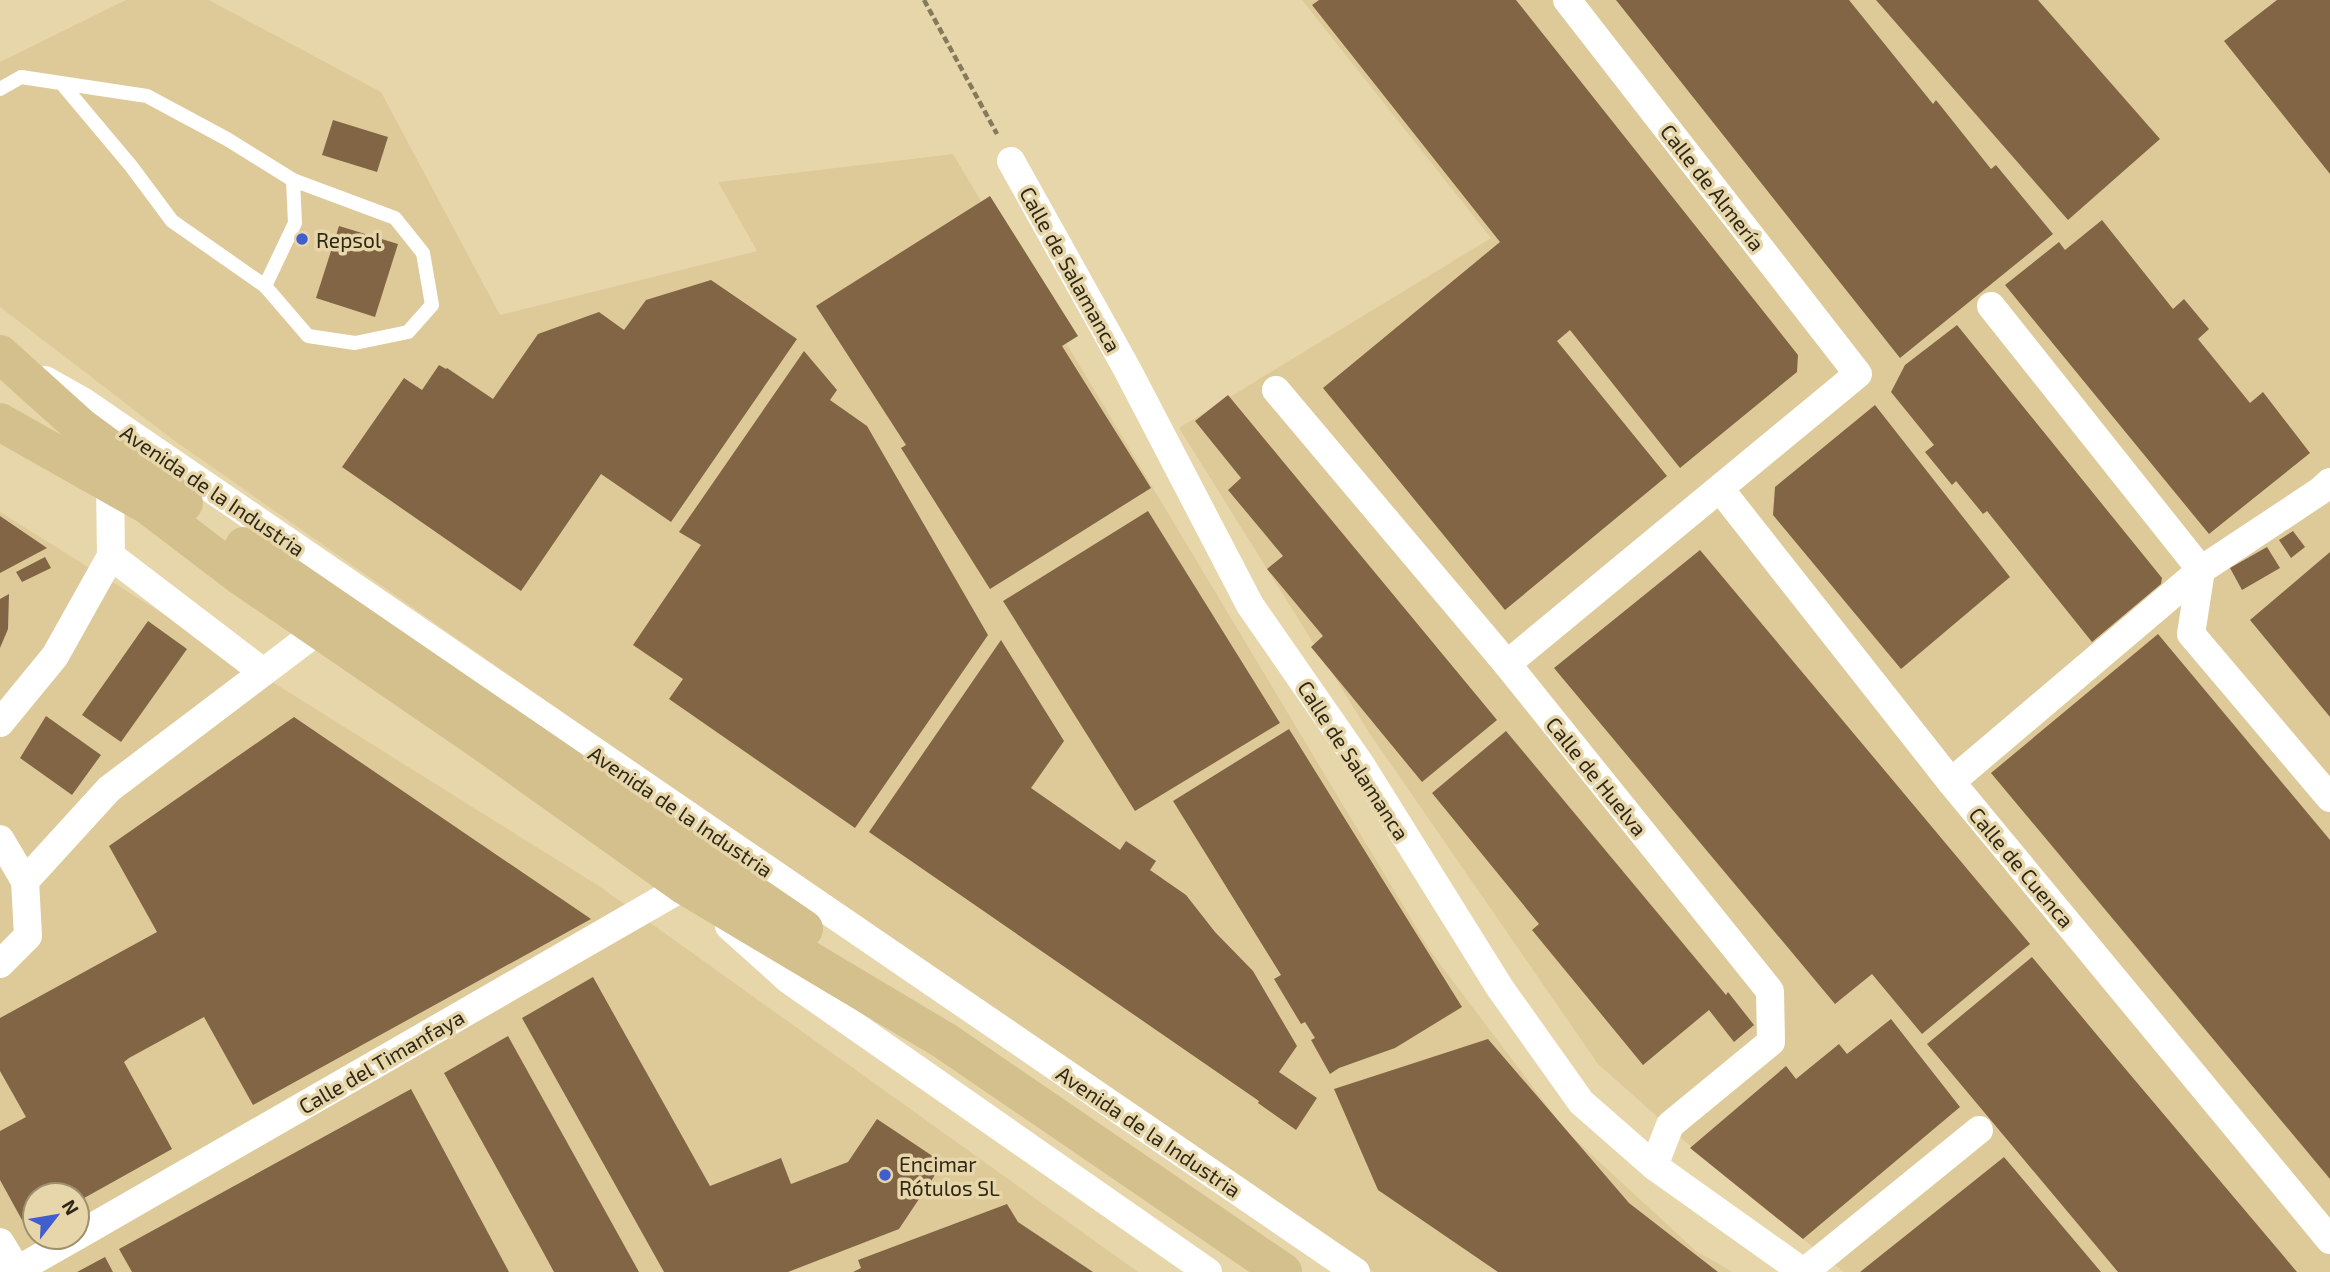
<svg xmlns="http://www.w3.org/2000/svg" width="2330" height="1272" font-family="'Exo 2',sans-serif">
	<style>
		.built { fill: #deca98; fill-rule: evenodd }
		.building { fill: #826545 }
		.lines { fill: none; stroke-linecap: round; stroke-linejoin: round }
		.path { stroke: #857a5c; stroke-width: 4.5; stroke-dasharray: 7 3.5; stroke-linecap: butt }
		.service { stroke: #fff; stroke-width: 14 }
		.minor { stroke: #fff; stroke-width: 28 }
		.primary { stroke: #d3c08c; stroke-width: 38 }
		.poi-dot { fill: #415ed1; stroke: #e8d6ab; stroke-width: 2.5 }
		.labels { text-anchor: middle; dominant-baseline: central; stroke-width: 7; stroke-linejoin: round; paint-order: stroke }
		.street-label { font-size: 21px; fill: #2d2716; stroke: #e8d6ab }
		.poi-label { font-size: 21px; fill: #2d2716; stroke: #e8d6ab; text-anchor: start }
	</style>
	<rect width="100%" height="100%" fill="#e8d6ab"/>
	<g class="built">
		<polygon points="126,0 209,0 381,92 500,315 757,251 718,182 953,154 1431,952 1566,1131 1696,1251 1733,1272 1374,1272 836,904 172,439 0,307 0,62"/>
		<polygon points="1302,0 2330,0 2330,1272 1844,1272 1725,1177 1598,1064 1370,734 1179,428 1491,238"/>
		<path d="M0 512 599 886 1138 1272H0ZM35 1195H77V1237H35Z"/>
	</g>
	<g class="building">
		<polygon points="1319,0 1516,0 1798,355 1797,372 1680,468 1570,330 1557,341 1667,476 1505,610 1323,388 1500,242 1312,5"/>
		<polygon points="1616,0 1849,0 1933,104 1936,100 1991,169 1996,165 2053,234 1900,358"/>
		<polygon points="1876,0 2038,0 2160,139 2068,220"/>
		<polygon points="2277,0 2330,0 2330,174 2224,41"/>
		<polygon points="333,120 388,137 377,172 322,155"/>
		<polygon points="990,196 1078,336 1062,346 1151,488 990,589 901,448 906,445 816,306"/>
		<polygon points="2102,220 2173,309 2184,299 2209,329 2198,339 2250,403 2263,392 2310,453 2209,534 2005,285 2059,242 2065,250"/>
		<polygon points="339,226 398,244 375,317 316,298"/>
		<polygon points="711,280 797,339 671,522 601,474 521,591 342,467 404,378 422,390 439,365 446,369 447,368 493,399 538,334 599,312 624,330 646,300"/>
		<polygon points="1957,325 2162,578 2161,584 2092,642 1987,511 1983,514 1956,481 1952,485 1925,452 1934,445 1891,392 1905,365"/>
		<polygon points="804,351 837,390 830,400 867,426 988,635 855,828 669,699 683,679 633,645 701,545 679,532"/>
		<polygon points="1228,395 1497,720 1422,782 1311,647 1323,636 1267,569 1283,556 1228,490 1241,478 1195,421"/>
		<polygon points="1875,405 2010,577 1901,669 1773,515 1775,487"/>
		<polygon points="1148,511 1280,723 1135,811 1003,601"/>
		<polygon points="0,516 47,548 0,573"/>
		<polygon points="2293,531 2305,547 2291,558 2279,540"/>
		<polygon points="2267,547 2280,568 2242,590 2230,568"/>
		<polygon points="1700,550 2030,944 1922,1034 1872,974 1835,1004 1554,668"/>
		<polygon points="2330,552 2330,717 2250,620"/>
		<polygon points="45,557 51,568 22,582 16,572"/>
		<polygon points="9,594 8,629 0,648 0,599"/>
		<polygon points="148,621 187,649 121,742 82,715"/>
		<polygon points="2158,634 2330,840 2330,1179 1991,773"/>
		<polygon points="1001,640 1064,741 1031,788 1120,850 1126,841 1156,861 1150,870 1186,895 1215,932 1253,971 1297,1046 1279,1072 1317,1098 1296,1130 1258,1103 1259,1101 869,832"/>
		<polygon points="46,716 101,755 72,795 20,758"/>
		<polygon points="294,717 591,919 253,1105 204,1017 129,1058 124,1062 172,1149 77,1202 77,1195 35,1195 35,1225 27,1229 0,1180 0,1131 26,1117 0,1071 0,1018 157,932 109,846"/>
		<polygon points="1289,729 1462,1007 1395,1048 1339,1068 1330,1074 1311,1040 1315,1038 1305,1022 1301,1024 1274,979 1281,975 1173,801"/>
		<polygon points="1506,731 1726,995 1728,992 1754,1025 1734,1042 1709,1010 1643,1065 1532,930 1539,924 1432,793"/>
		<polygon points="2032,957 2117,1059 2297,1272 2118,1272 1927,1044"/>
		<polygon points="593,977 710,1186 781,1158 791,1184 848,1162 877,1119 943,1163 899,1229 788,1272 664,1272 522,1018"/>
		<polygon points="1891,1019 1960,1107 1803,1239 1690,1148 1786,1066 1796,1079 1839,1044 1847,1054"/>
		<polygon points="508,1036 598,1198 639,1272 554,1272 536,1239 444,1073"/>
		<polygon points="1488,1039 1629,1203 1718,1272 1498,1272 1378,1190 1334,1089"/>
		<polygon points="411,1089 509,1272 132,1272 119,1249"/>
		<polygon points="2004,1157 2101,1272 1860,1272 1959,1193"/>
		<polygon points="1007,1204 1018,1222 1093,1272 853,1272 861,1268 858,1260"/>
		<polygon points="105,1257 113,1272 77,1272"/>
	</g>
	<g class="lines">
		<polyline class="path" points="924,0 997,134"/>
		<g class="service">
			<polyline points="0,89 21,77 147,96 227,139 293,180 295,223 265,286 172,221 131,166 63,85"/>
			<polyline points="265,286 308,336 355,343 408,332 432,305 423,253 395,218 293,180"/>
		</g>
		<g class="minor">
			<polyline points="1011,161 1127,369 1250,605 1361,765 1500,988 1581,1102 1654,1166 1803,1272"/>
			<polyline points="1991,306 2201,570 2191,634 2330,798"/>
			<polyline points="45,380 84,402 1356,1272"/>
			<polyline points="1276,390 1507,664 1770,991 1771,1042 1670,1125 1654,1166"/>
			<polyline points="1720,489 1951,782 2330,1240"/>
			<polyline points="111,556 263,672"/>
			<polyline points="1507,664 1858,374 1567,0"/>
			<polyline points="0,723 55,656 111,556 110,484"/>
			<polyline points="1951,782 2201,570 2320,491 2330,482"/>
			<polyline points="0,839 25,881"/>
			<polyline points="729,926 789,980 1208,1272"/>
			<polyline points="0,964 28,936 25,881 109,789 319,630"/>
			<polyline points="77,1236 685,886 698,898"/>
			<polyline points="0,1242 17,1270"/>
			<polyline points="14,1272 75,1237"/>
			<polyline points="1804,1272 1979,1130"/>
		</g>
		<g class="primary">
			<polyline points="0,354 81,427 184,503"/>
			<polyline points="0,422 147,505 239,575 483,742 685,886 945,1041 1283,1272"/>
			<polyline points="244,546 804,929"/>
		</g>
	</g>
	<g class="poi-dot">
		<circle cx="302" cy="239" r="7"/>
		<circle cx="885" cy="1175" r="7"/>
	</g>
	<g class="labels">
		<g class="street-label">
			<text transform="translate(1713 187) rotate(52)">Calle de Almería</text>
			<text transform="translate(1071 269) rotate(61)">Calle de Salamanca</text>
			<text transform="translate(213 490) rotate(34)">Avenida de la Industria</text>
			<text transform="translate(1354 760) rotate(57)">Calle de Salamanca</text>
			<text transform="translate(1597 776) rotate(51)">Calle de Huelva</text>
			<text transform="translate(681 811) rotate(34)">Avenida de la Industria</text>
			<text transform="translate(2022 867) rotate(50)">Calle de Cuenca</text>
			<text transform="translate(381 1061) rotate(-30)">Calle del Timanfaya</text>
			<text transform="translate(1149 1131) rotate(34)">Avenida de la Industria</text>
		</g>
		<g class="poi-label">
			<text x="316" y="239">Repsol</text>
			<text x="899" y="1163">Encimar<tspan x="899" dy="24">Rótulos SL</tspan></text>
		</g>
	</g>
	<g transform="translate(56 1216) rotate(59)"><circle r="33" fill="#e8d6ab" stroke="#9d906f" stroke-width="2"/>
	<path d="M0-5L12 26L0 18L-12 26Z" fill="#415ed1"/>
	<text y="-10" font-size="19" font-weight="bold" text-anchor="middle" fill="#2d2716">N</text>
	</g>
</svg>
